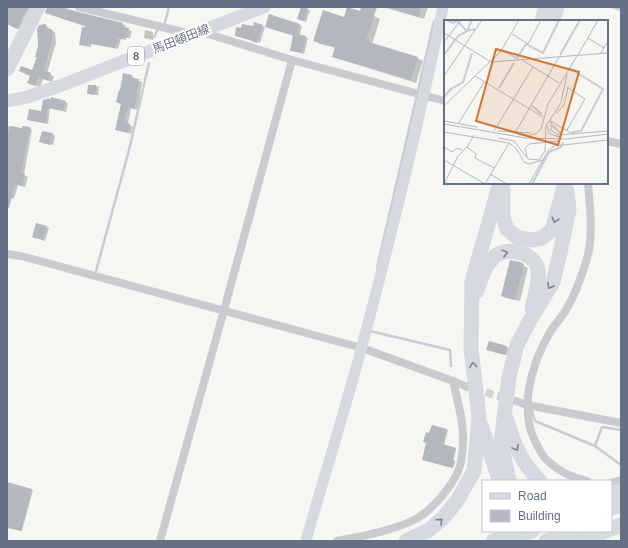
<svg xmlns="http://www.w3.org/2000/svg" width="628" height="548" font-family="Arial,'Noto Sans JP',sans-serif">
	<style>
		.shadow { fill: #0003 }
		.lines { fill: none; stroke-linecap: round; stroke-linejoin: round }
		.stream { stroke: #c6cdd4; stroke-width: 2.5 }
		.building { fill: #b3b8bf }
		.street-tunnel { stroke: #d1d5d8; stroke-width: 8; stroke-dasharray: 8 4; stroke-linecap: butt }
		.street { stroke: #c9cbcf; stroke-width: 8 }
		.secondary { stroke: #d6d9df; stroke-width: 11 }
		.primary { stroke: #d6d9df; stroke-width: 13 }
		.highway { stroke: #d6d9df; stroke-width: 15 }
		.oneway { stroke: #7a8598 }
		.labels { text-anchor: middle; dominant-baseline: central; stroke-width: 4; stroke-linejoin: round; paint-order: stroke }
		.shield { fill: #fff; stroke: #929baa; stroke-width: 1 }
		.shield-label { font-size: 11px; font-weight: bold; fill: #637086 }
		.street-label { font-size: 12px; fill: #637086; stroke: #fff }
		.inset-river { fill: none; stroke: #c6cdd4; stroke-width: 2 }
		.inset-road { fill: none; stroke: #b2b9c0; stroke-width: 1 }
		.view { fill: #d47530; fill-opacity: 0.15; stroke: #d47530; stroke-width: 2 }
		.inset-edge { fill: none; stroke: #637086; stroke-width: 2 }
	</style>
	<rect width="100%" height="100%" fill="#f6f7f3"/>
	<g class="shadow">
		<polygon points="7,7 33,7 21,30 11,26 7,17"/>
		<polygon points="48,7 68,7 67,10 123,24 126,26 125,29 132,31 130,38 126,38 126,40 121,39 118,49 91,44 91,47 84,46 80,44 90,28 49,14 46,13"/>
		<polygon points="302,7 310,10 306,22 298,19"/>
		<polygon points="383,7 428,7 424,19"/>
		<polygon points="269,16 302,26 300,35 308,38 304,54 291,50 294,36 268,28"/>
		<polygon points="374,16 380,19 372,44 417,58 423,61 416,83 339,59 333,56 336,48 320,44 315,41 345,18"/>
		<polygon points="46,25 49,28 50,30 55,32 56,43 47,73 54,76 52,82 43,79 40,87 32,84 32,72 38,57"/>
		<polygon points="262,26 265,27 260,43 236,36 242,29"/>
		<polygon points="145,30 153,32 153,40 144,38"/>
		<polygon points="132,76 135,78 135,79 142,82 140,95 141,96 137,110 131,108 128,124 133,127 131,134 117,129 122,104 117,102"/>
		<polygon points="88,86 96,86 99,87 98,95 91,95 88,93"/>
		<polygon points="49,99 68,103 66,112 50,108 48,124 28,120 41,112"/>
		<polygon points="7,126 22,129 29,128 32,129 24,175 28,177 25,187 18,185 14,199 7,197"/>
		<polygon points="52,134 55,136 53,145 43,143"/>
		<polygon points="46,227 49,228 45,241 33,237"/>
		<polygon points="523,265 528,268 520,301 506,298 502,296"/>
		<polygon points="489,343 510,348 508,355 488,350"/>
		<polygon points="432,426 448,430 444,446 456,450 453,461 455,462 453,468 424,460"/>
		<polygon points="7,483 33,490 22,531 7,527"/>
	</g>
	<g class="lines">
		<g class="stream">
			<polyline points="612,7 621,10"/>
			<polyline points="164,26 169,7"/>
			<polyline points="154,37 158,29"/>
			<polyline points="377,268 434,21"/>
			<polyline points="96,271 129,150 149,63"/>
			<polyline points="370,331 450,350 451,366"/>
			<polyline points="531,408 535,421 595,446 621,465"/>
			<polyline points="595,446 602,427 621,430"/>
		</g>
	</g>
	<g class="building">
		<polygon points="7,7 28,7 17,29 7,24"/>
		<polygon points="47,7 59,7 67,10 67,9 123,23 122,27 129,28 127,37 123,37 123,39 118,38 115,48 88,43 88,46 79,45 82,27 88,27 45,13"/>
		<polygon points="301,7 308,7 304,21 297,19"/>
		<polygon points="347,7 360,11 361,7 377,7 366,41 418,57 411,80 332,57 335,47 313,41 323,10 344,17"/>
		<polygon points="391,7 421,7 419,17 391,9"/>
		<polygon points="269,14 300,24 297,34 306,36 302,53 290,51 293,35 265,27"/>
		<polygon points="254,22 263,25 257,43 251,41 251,40 235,36 236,27 241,28 242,24 253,26"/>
		<polygon points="46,24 46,29 52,29 52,41 44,70 51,73 48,81 39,77 35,86 27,83 30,76 19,71 21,66 32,70 37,57 35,57 38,46 37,29 39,25"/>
		<polygon points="123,73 132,75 132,78 139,79 137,93 138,93 134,109 128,107 124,123 130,124 128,133 115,130 121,104 116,102 119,90 120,90"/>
		<polygon points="88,85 96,85 96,94 87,94"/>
		<polygon points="51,97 66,101 63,111 48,108 45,123 27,120 29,109 41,111 43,100 49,98 50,100"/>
		<polygon points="10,126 22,128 22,126 30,127 21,173 25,174 22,186 15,184 9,208 7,208 7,153 9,144 7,144 7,133 9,134"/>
		<polygon points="42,131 53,133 50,145 39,142"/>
		<polygon points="36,223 47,226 43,240 32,237"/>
		<polygon points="510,260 520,262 524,264 515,300 501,296"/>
		<polygon points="489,341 507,346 505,355 486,350"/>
		<polygon points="432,425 447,429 443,444 456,448 453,460 455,461 452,468 422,460 426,443 423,442 426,432 429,433"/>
		<polygon points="7,482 32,489 21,531 7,528"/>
	</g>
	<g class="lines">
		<polyline class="street-tunnel" points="474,389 509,399"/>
		<g class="street">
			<polyline points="79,7 191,34"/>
			<polyline points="202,32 292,60 445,101"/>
			<polyline points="607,141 621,144"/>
			<polyline points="7,254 21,256 362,348 453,381 467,387"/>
			<polyline points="516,401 527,405 621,423"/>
			<path d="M587 481C573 478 559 471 549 462 544 459 541 452 538 447 517 412 531 365 550 332 555 324 562 317 566 310 575 295 581 278 586 262 594 237 590 209 588 183"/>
			<polyline points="611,483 621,480"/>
			<polyline points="160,541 224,310 292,60"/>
			<path d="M337 541C362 536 391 531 414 520 432 511 457 482 461 462 462 455 463 448 463 441 464 421 457 400 453 381"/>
		</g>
		<path class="secondary" d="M306 541C324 476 345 411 362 346 392 234 419 121 443 7"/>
		<polyline class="primary" points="7,101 27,97 62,85 264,7"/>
		<g class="highway">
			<polyline points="542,21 546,7"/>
			<polyline points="553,21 557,7"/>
			<polyline points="7,69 38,7"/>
			<polyline points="503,188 503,217 507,229 517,237 531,240 542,238 552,230 565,183"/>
			<polyline points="562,243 569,210 567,190"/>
			<path d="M477 291C480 281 486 265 493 258 505 246 530 251 537 266 541 275 534 299 532 309"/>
			<path d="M507 420C514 445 521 462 540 481"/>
			<polyline points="481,425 499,480"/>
			<polyline points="509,481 501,443 509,377 517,345 529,322 553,282 561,249"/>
			<polyline points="611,493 621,490"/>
			<polyline points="611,508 621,505"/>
			<polyline points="611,529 621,525"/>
			<polyline points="406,541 429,530 443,518 457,501 474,471 479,417 471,348 472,281 500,183"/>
			<polyline points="493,541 532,531"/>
			<polyline points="546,541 580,531"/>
			<polyline points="582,541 606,531"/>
		</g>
	</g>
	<defs><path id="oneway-chevron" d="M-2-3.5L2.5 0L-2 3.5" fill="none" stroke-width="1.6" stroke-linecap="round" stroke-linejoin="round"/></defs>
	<g class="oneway">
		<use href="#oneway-chevron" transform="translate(555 220) rotate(106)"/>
		<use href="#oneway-chevron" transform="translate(505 253) rotate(-15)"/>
		<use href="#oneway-chevron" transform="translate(550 286) rotate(119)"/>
		<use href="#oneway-chevron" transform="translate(473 365) rotate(-96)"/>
		<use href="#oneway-chevron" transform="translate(516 448) rotate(62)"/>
		<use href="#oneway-chevron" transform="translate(440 521) rotate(-42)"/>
	</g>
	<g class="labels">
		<rect class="shield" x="128" y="47" width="16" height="18" rx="3"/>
		<g class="shield-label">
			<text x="136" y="56">8</text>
		</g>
		<g class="street-label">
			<text transform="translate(181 39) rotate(-21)">馬田頓田線</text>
		</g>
	</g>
	<g transform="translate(444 20)">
		<rect width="164" height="164" fill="#f6f7f3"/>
		<path class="inset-river" d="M3 0 9 3 13 1 23 11 31 9M0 35 14 16 23 11 28 0M116 35 136 0M73 38 82 24 99 33 115 0M127 49 159 69 137 111 128 112M55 68 70 43M0 77 7 69 19 62 28 33M88 86 98 94M108 105 117 114M105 132 117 127 119 122M88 164 105 132"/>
		<path class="inset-road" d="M0 13 47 42M68 14 84 24 97 0M144 18 160 28M0 22 17 0M58 30 74 39M156 34 164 21M134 35 154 0M78 40 115 63M47 42 164 33M0 56 38 0M31 56 99 97M123 67 141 79 123 110M117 82 123 55M0 86 57 31 75 0M112 94 120 85 124 68M0 101 33 107M106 101 129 114M107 101V110L114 115 164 111M0 104 82 118 122 119 164 114M14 104 41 61M103 106 106 114 116 117M50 111 89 47M54 111 87 113M0 112 65 123 72 128 80 142 85 144 99 140M71 113 115 37M82 116 91 114 97 109 104 84 133 36M55 118 70 121 84 139 95 140 101 131 102 106 117 83M0 127 8 132 13 128 18 130M23 127 32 134 31 138 50 148M83 137 81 128 85 124 115 121M0 140 41 164M46 154 63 164M0 164 14 136 23 127 30 115M41 164 65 123M85 164 104 131 110 126 164 120"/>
		<path class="view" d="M52 29 135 52 114 125 32 101Z"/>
		<rect width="164" height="164" class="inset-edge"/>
	</g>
	<rect width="628" height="548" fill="none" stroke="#637086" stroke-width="16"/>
	<rect x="482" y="480" width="130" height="52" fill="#ffffff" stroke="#c1c6cf"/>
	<rect x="490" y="493" width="20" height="6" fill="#d6d9df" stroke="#c1c6cf"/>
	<text x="518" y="500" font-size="12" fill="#637086">Road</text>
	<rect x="490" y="510" width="20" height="12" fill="#b3b8bf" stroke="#c1c6cf"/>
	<text x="518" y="520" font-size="12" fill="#637086">Building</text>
</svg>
